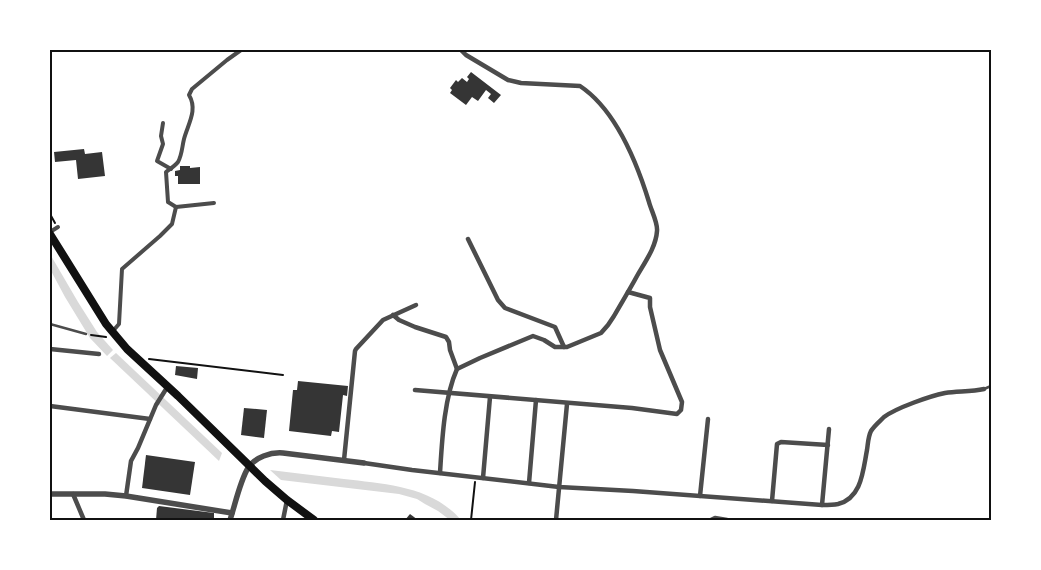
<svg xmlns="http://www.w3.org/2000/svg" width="1041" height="570" font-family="'Alegreya Sans',sans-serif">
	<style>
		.water { fill: #d9d9d9 }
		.building { fill: #353535 }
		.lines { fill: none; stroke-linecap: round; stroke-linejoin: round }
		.path { stroke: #111; stroke-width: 2 }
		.service { stroke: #4c4c4c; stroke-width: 2.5 }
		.pedestrian { stroke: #4c4c4c; stroke-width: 4 }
		.minor { stroke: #4c4c4c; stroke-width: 4.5 }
		.tertiary { stroke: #4c4c4c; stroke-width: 5.5 }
		.trunk { stroke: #111; stroke-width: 8 }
		.neatline { fill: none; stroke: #111; stroke-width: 2 }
	</style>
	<rect width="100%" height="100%" fill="#fff"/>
	<g class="water">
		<polygon points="50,254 78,302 97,332 113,350 107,356 90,338 65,297 50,269"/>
		<polygon points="116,353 222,453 219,461 110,358"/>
		<path d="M270 470C295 473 319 476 344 479 385 484 432 486 461 520H450L438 511 425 504 417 499 399 494 281 480Z"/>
	</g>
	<g class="building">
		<polygon points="471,72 501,95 494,103 488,98 491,94 486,90 478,101 472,97 466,105 450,93 452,90 450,88 456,80 458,82 462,78 467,82 469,79 467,77"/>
		<polygon points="84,149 85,154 102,152 105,176 78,179 76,160 55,162 54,152"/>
		<polygon points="180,166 190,166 190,168 200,167 200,184 178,184 178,176 175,176 175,171 180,170"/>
		<polygon points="176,366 198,368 197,379 175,375"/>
		<polygon points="298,381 348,386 347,396 343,395 339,432 332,431 331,436 289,431 293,390 297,390"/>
		<polygon points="244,408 267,410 264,438 241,435"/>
		<polygon points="146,455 195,462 190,495 142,488"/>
		<polygon points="159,506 214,513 214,520 156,520 157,508"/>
		<polygon points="410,514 418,520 405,520"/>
	</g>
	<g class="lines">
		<g class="path">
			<polyline points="50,214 55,223"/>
			<polyline points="91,335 106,337"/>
			<polyline points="149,359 283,375"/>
			<polyline points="471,520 475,482"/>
		</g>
		<g class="service">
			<polyline points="50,324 86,334"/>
			<polyline points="984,389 991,386"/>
		</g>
		<g class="pedestrian">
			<polyline points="163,123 161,136 163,144 157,161 171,169"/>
			<path d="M214 203 176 207 168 202 166 172C170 169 175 166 178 162 182 155 182 147 184 139 188 124 198 110 189 95L192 89 227 60 241 50"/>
			<polyline points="50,232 58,227"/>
			<polyline points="112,332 119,324 122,269 160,236 172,224 176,207"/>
		</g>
		<g class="minor">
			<polyline points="468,239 498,300 505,308 555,327 564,347"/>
			<polyline points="393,315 399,320 415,327 446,337 449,342 450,350 457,369"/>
			<polyline points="50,349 99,354"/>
			<polyline points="415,390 632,408 677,414 681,410 682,402 660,350 650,307 650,298 628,292"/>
			<polyline points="50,406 150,419"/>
			<polyline points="344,460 355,351 356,349 383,320 416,305"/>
			<path d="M364 463 412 470 559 487 633 491 822 505C827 505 833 505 838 504 862 498 863 470 867 450 868 444 868 437 871 431 874 426 880 421 884 417 896 408 930 396 945 393 958 391 971 392 984 389"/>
			<path d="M440 473C442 441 444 398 457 369L480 358 533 336 544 340 555 347H567L601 333 608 325 614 316C622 302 630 289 637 276 645 262 656 247 657 231 658 223 651 210 649 202 637 163 616 110 580 86L521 83 508 80 466 55 461 50"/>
			<polyline points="483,478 490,397"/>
			<polyline points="529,483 536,400"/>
			<polyline points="73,494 84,520"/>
			<polyline points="126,496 131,461 138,448 156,405 168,386"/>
			<polyline points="700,496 708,419"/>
			<polyline points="772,501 777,444 781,442 828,445"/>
			<polyline points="822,505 829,429"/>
			<polyline points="283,520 287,500"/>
			<polyline points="556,520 567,404"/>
			<polyline points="711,520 715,518 727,520"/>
		</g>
		<g class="tertiary">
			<polyline points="50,494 105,494 126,496 232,513"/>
			<path d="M230 520C235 505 240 481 248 468 255 457 271 452 283 453L364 463"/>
		</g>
		<polyline class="trunk" points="50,234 106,324 127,349 178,396 265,481 287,500 314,520"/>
	</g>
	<rect width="1041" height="570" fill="none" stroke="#ffffff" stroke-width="102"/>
	<rect x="51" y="51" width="939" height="468" class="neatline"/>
</svg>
